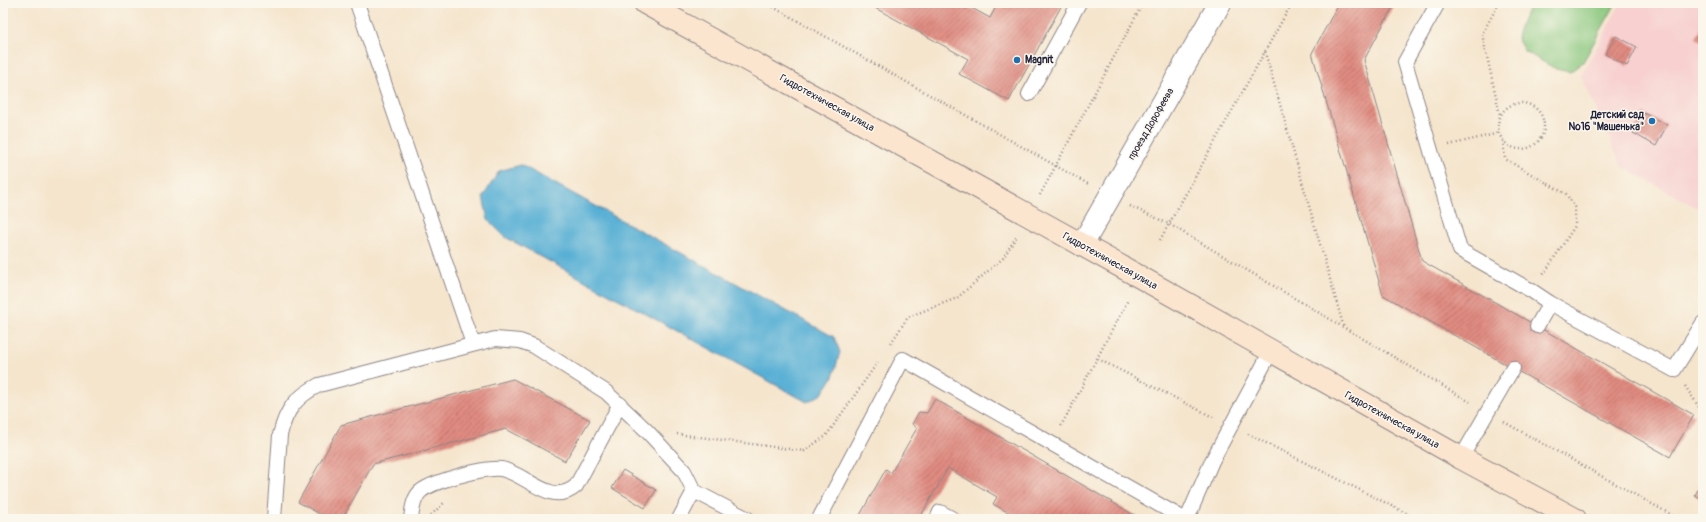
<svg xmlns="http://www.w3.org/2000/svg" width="1706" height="522" font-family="Pangolin,sans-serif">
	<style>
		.built { fill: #f7d0cf }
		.pitch { fill: #88c67c; stroke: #55745c }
		.water { fill: #57afd4; stroke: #3c6888 }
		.building { fill: url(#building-hatch) }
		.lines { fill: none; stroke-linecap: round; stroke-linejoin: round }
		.service-casing { stroke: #8c8484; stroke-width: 16 }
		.tertiary-casing { stroke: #8c8484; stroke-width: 24 }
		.secondary-casing { stroke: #8c8484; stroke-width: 24 }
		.path { stroke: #8c8484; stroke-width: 2.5; stroke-dasharray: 1 3; stroke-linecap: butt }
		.service { stroke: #fff; stroke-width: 14 }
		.tertiary { stroke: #fff; stroke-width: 22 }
		.secondary { stroke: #fce5cf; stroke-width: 22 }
		.poi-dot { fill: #1f6fb2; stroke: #fbf7ec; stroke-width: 1.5 }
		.labels { text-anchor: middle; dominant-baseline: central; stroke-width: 3; stroke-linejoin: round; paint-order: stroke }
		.poi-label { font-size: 10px; font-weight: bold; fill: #22223b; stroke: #fbf7ec; text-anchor: start }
		.street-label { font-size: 10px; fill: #22223b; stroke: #fbf7ec }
	</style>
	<defs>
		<pattern id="building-hatch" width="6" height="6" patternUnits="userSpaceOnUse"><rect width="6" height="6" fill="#e08b81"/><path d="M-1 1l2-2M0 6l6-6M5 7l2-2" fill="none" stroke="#b5716b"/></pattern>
	</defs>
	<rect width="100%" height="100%" fill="#fbf7ec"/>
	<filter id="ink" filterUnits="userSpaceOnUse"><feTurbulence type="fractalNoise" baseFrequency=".025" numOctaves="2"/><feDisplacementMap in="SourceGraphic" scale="8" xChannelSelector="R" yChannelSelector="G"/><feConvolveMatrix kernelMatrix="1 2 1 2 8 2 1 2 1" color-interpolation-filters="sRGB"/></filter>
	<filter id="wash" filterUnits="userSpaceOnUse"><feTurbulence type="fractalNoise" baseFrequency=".012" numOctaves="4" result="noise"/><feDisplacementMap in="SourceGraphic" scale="16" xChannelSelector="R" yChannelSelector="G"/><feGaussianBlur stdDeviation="0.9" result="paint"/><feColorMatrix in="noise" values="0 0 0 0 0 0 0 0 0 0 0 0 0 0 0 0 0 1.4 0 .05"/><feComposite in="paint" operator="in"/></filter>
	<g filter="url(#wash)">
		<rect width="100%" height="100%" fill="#f5e5cd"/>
		<polygon class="built" points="1621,3 1703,3 1703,211 1622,166 1581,76"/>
		<polygon class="pitch" points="1532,3 1616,3 1583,62 1570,72 1556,69 1524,51 1517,38 1520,25"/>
		<polygon class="water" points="521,165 834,337 840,352 833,377 822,394 807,402 505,237 488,220 483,197 499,171"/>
		<g id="blocks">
			<g class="building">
				<polygon points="866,3 953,3 966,9 968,6 990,18 998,3 1063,3 1009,101 959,74 968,59"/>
				<polygon points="1339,3 1395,3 1364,60 1422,261 1694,415 1670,457 1383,295 1312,53"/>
				<polygon points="1703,25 1703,42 1696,38"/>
				<polygon points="1616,36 1637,47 1627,66 1605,54"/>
				<polygon points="1644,113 1667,125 1656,146 1633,133"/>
				<polygon points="513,379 590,420 565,461 506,429 373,464 342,519 329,519 298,502 341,425"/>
				<polygon points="935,399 1141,519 1020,519 993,504 997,497 948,468 919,519 866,519 860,515 886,469 891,473 917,428 912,424 919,412 927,413"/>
				<polygon points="623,470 656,490 645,508 612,488"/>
				<polygon points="1703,481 1703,500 1695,495"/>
			</g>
		</g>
	</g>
	<g filter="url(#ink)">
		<use href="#blocks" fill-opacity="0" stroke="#8c8484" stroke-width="1"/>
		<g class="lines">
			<g class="service-casing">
				<g id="service">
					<polyline points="357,3 473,344"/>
					<polyline points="1438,3 1405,62 1460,250 1532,291 1550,303 1674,370 1703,323"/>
					<polyline points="1029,94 1079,3"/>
					<polyline points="1537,326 1550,303"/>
					<polyline points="1461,458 1513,368"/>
					<polyline points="694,491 748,519"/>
					<path d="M274 519 280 435C286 409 296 397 319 385L495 339 520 341 534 346 606 392 646 430 684 471 694 491 679 519"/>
					<path d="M411 519C412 510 413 500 419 493 428 482 486 467 501 469 526 473 551 508 576 486L620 404"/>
					<polyline points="819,519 903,359 1184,519"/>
					<polyline points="937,519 940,512 953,519"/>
					<polyline points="1187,519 1212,461 1271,351"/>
				</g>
			</g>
			<g class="tertiary-casing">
				<polyline id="tertiary" points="1082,245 1220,3"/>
			</g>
			<g class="secondary-casing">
				<polyline id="secondary" points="645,3 1140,277 1461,458 1575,519"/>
			</g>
			<g class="path">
				<polyline points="766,3 1090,185"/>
				<polyline points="1499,3 1482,34 1500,115"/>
				<polyline points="1265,52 1344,328"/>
				<circle cx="1521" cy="126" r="23"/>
				<polyline points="1503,141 1505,159 1566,194 1575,207 1575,226 1543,275"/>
				<polyline points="1449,145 1499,133"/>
				<polyline points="1040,195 1143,3"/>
				<polyline points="1130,206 1169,224 1470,402"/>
				<polyline points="1160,240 1292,3"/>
				<polyline points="891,343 908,317 957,298 1003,258 1017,236"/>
				<polyline points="1098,359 1213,417"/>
				<polyline points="1685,386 1703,413"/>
				<polyline points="1504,422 1679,519"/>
				<polyline points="1061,426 1128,300"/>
				<polyline points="677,434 804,451 826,436 878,362"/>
				<polyline points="1248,434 1418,519"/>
				<polyline points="431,515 445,502"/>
			</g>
			<use href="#service" class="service"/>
			<use href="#tertiary" class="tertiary"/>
			<use href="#secondary" class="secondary"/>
		</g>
	</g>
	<g class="poi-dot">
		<circle cx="1017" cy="60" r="4"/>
		<circle cx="1652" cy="121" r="4"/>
	</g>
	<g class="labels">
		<g class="poi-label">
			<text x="1025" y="60">Magnit</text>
			<text x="1644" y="115" text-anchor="end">Детский сад<tspan x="1644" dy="12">№16 "Машенька"</tspan></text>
		</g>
		<g class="street-label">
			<text transform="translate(827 103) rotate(29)">Гидротехническая улица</text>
			<text transform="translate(1151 124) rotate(-60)">проезд Дорофеева</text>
			<text transform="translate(1110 261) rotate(29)">Гидротехническая улица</text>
			<text transform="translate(1392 420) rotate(29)">Гидротехническая улица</text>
		</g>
	</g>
	<rect width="1706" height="522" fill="none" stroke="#fbf7ec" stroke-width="16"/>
</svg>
